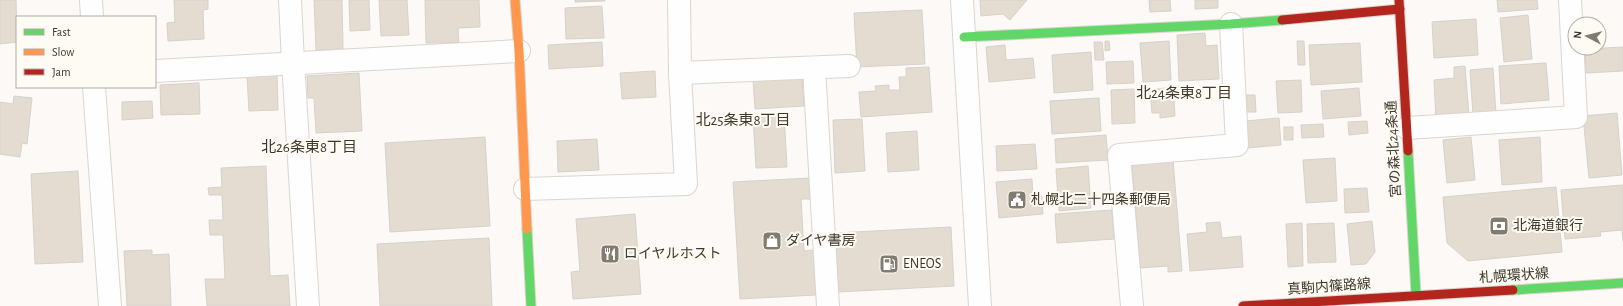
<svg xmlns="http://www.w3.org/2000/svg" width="1623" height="306" font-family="'Alegreya Sans','Noto Sans JP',sans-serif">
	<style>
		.building { fill: #e4dcd1; stroke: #d6d1ca }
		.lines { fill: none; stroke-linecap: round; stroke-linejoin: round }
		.street-casing { stroke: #dad5ce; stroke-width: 24 }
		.fast-casing { stroke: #dad5ce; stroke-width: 11 }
		.slow-casing { stroke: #dad5ce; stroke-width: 11 }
		.jam-casing { stroke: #dad5ce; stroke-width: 11 }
		.street { stroke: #fffefe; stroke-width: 22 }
		.fast { stroke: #63d668; stroke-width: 9 }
		.slow { stroke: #ff974d; stroke-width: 9 }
		.jam { stroke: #b3261e; stroke-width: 9 }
		.labels { text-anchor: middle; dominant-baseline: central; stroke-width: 4; stroke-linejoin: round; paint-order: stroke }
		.street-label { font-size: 14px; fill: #3f382b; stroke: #fefaf4 }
		.poi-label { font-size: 14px; fill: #3f382b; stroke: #fefaf4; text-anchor: start }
		.neighbourhood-label { font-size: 15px; fill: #3f382b; stroke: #fefaf4 }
	</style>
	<rect width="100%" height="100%" fill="#fcf9f6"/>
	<g class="building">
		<polygon points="0,0 16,0 17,42 0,44"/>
		<polygon points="174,0 208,0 208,9 203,10 204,39 168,41 167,23 175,22"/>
		<polygon points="314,0 342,0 343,49 316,50"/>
		<polygon points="349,0 369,0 370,30 350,31"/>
		<polygon points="379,0 407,0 409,35 381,36"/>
		<polygon points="425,0 479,0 480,27 458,28 459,43 426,43"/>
		<polygon points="575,0 605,0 605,1 575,2"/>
		<polygon points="980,0 1027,0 1010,20 1003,14 981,16"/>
		<polygon points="1149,0 1170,0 1171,11 1150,12"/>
		<polygon points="1195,0 1218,0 1218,8 1195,9"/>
		<polygon points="1497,0 1537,0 1538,9 1498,12"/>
		<polygon points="602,6 604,38 566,39 565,8"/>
		<polygon points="922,10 925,64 857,67 854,13"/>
		<polygon points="1528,15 1532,59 1504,62 1500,18"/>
		<polygon points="1476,19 1478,55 1434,58 1432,22"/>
		<polygon points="1205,33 1206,46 1217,45 1219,79 1179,81 1177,35"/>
		<polygon points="1105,41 1109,41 1110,50 1105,51"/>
		<polygon points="1169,41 1171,80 1143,82 1140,43"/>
		<polygon points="1297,41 1304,41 1305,65 1298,65"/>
		<polygon points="602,42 603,66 549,69 548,45"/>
		<polygon points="1094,42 1102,42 1104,60 1095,60"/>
		<polygon points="1360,43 1362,82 1311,85 1309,45"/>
		<polygon points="1005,45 1006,60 1033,58 1035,78 989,82 986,47"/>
		<polygon points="1623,47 1623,71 1586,73 1585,49"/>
		<polygon points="1091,52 1093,90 1054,93 1052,55"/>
		<polygon points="1133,61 1134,83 1107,84 1106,62"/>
		<polygon points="1546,63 1549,100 1501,104 1499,66"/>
		<polygon points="1465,66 1469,116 1436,119 1434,80 1454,78 1454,67"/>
		<polygon points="929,67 932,112 861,117 859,92 876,91 875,86 889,85 889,90 900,90 899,77 906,77 906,68"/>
		<polygon points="1493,68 1496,114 1473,115 1470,70"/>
		<polygon points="655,71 656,97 622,99 620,73"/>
		<polygon points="359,73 362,131 316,133 314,98 308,98 307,76"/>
		<polygon points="277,75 278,110 249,111 247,76"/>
		<polygon points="802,77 804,106 755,109 753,80"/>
		<polygon points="1301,80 1302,112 1278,113 1276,81"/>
		<polygon points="199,83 200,114 161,115 160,85"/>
		<polygon points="1173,87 1175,116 1160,118 1160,113 1152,113 1150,90"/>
		<polygon points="1359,88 1361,116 1323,119 1321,91"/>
		<polygon points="1134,89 1135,123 1112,124 1111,90"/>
		<polygon points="1245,95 1255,95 1256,112 1245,112"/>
		<polygon points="14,96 32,98 27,144 22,143 20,157 0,154 0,102 13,104"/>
		<polygon points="1099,98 1101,131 1052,134 1050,101"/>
		<polygon points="152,101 153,118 122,120 122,102"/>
		<polygon points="1617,113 1622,175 1589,178 1583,116"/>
		<polygon points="784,114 787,167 756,168 753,116"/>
		<polygon points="1279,118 1281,145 1247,148 1245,121"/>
		<polygon points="862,119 865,171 835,173 833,120"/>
		<polygon points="1367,121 1368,133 1349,135 1348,122"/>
		<polygon points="1323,124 1324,137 1302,138 1301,125"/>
		<rect x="1284" y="127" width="9" height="13"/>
		<polygon points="917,131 919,170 888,172 886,133"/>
		<polygon points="1106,135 1108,160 1056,163 1055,139"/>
		<polygon points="485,137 490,226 390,232 385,143"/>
		<polygon points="1471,137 1475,180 1447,183 1443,140"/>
		<polygon points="1540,137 1542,182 1502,185 1499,140"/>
		<polygon points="597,139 599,170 558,172 557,141"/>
		<polygon points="1035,144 1037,169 997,171 996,146"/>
		<polygon points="1335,158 1337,201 1306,203 1303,160"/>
		<polygon points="1173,160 1182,271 1168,272 1168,266 1140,268 1132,163"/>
		<polygon points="266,166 270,276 288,275 290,306 207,306 205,279 225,279 223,235 210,235 209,220 223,220 222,195 209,195 208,188 222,187 221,168"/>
		<polygon points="1088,166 1091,208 1059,211 1056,169"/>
		<polygon points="78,171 83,262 35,264 31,174"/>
		<polygon points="810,178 811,199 801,199 804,251 813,250 816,295 740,299 733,182"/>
		<polygon points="1032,179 1033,197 1042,196 1043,214 999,218 996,182"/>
		<polygon points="1623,185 1623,242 1622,230 1600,232 1601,236 1565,239 1561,190"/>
		<polygon points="1556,187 1562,252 1468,261 1447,243 1443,197"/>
		<polygon points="1367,188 1369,212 1345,213 1344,189"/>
		<polygon points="1112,210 1114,239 1057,243 1055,214"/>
		<polygon points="635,214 641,294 573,299 571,272 580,271 576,219"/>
		<polygon points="1372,221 1375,252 1366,264 1351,265 1347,224"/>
		<polygon points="1220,222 1222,238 1241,236 1243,267 1190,271 1187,234 1207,232 1206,223"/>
		<polygon points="1302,223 1303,266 1288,267 1286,224"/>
		<polygon points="1334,223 1336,262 1308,263 1307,224"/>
		<polygon points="951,227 954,286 838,292 835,233"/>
		<polygon points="489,238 492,306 380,306 377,244"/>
		<polygon points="152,250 152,255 169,254 171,306 127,306 124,251"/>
	</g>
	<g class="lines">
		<g class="street-casing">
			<g id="street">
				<polyline points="91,0 92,17"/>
				<polyline points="290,0 293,62 308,306"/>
				<polyline points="962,0 980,306"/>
				<polyline points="814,68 828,306"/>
				<polyline points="155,71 519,51"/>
				<polyline points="680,73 849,66"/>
				<polyline points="94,87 110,306"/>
				<polyline points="1407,128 1576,117 1570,0"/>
				<polyline points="525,189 686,184 680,73 679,0"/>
				<polyline points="1132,306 1119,155 1237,145 1231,24"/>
			</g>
		</g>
		<g class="fast-casing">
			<g id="fast">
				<polyline points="964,37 1231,24 1282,20"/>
				<polyline points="1408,151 1416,295"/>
				<polyline points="527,229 531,306"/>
				<polyline points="1513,290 1623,283"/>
			</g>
		</g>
		<g class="slow-casing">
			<polyline id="slow" points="515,0 519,51 527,229"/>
		</g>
		<g class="jam-casing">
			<g id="jam">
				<polyline points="1399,0 1408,151"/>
				<polyline points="1282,20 1400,9"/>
				<polyline points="1243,306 1513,290"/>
			</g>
		</g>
		<use href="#street" class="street"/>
		<use href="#fast" class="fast"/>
		<use href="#slow" class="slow"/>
		<use href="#jam" class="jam"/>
	</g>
	<defs>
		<g id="civic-square" transform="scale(1)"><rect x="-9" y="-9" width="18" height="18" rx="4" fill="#817c72" stroke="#fefaf4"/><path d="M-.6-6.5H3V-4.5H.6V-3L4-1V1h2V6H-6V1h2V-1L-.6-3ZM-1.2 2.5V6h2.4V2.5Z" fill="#fff"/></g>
		<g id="bank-square" transform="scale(1)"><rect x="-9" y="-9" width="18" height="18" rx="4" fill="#817c72" stroke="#fefaf4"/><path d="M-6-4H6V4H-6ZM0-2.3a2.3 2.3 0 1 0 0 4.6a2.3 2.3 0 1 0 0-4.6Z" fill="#fff"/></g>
		<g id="shop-square" transform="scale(1)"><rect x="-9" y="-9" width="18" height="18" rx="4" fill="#817c72" stroke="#fefaf4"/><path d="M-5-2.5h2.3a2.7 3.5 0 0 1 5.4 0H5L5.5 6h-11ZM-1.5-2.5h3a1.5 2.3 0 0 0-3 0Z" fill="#fff"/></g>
		<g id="restaurant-square" transform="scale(1)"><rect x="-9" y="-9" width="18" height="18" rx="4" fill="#817c72" stroke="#fefaf4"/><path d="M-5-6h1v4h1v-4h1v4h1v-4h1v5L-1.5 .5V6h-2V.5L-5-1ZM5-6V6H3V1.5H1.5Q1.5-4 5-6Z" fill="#fff"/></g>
		<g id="fuel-square" transform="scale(1)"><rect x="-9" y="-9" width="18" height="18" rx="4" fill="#817c72" stroke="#fefaf4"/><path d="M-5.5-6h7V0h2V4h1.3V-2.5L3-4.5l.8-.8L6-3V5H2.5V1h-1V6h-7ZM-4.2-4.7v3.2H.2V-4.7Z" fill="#fff"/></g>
	</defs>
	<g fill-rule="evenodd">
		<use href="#civic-square" x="1017" y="200"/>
		<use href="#bank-square" x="1499" y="226"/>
		<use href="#shop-square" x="772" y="241"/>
		<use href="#restaurant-square" x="610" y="254"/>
		<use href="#fuel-square" x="889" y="264"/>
	</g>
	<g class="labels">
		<g class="street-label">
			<text transform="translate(1394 149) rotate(-93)">宮の森北24条通</text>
			<text transform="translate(1514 276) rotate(-4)">札幌環状線</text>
			<text transform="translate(1329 287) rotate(-4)">真駒内篠路線</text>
		</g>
		<g class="poi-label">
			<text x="1031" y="200">札幌北二十四条郵便局</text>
			<text x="1513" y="226">北海道銀行</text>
			<text x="786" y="241">ダイヤ書房</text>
			<text x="624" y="254">ロイヤルホスト</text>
			<text x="903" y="264">ENEOS</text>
		</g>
		<g class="neighbourhood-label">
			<text x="1184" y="93">北24条東8丁目</text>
			<text x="743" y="120">北25条東8丁目</text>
			<text x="309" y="147">北26条東8丁目</text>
		</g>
	</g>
	<rect x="16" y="16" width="140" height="72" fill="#fefaf4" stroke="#b2aca4"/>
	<rect x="24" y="29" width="20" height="6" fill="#63d668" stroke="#b2aca4"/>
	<text x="52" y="36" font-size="12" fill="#3f382b">Fast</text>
	<rect x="24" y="49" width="20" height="6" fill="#ff974d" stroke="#b2aca4"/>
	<text x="52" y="56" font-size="12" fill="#3f382b">Slow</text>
	<rect x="24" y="69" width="20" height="6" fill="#b3261e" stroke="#b2aca4"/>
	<text x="52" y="76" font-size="12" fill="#3f382b">Jam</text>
	<g transform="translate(1587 36) rotate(277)"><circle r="19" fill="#fefaf4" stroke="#b2aca4"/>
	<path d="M0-3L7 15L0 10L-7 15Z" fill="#817c72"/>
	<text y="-6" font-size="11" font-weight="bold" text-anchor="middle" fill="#3f382b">N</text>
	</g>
</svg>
